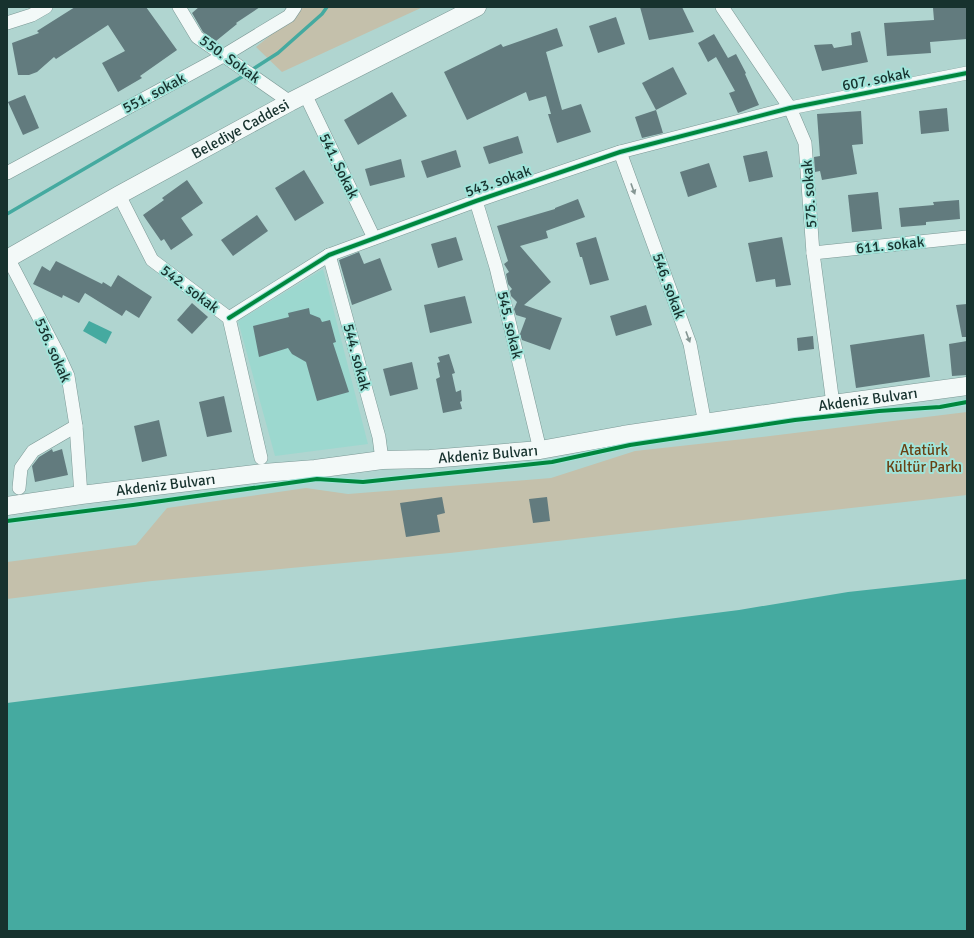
<svg xmlns="http://www.w3.org/2000/svg" width="974" height="938" font-family="Signika,sans-serif">
	<style>
		.built { fill: #9cd8cf }
		.green { fill: #c4c0ab }
		.water { fill: #45aaa0 }
		.lines { fill: none; stroke-linecap: round; stroke-linejoin: round }
		.stream { stroke: #45aaa0; stroke-width: 3.5 }
		.building { fill: #627b7e }
		.minor-casing { stroke: #7b9895; stroke-width: 14 }
		.secondary-casing { stroke: #7b9895; stroke-width: 19 }
		.minor { stroke: #f3f9f8; stroke-width: 13 }
		.secondary { stroke: #f3f9f8; stroke-width: 18 }
		.cycleway-casing { stroke: #a1e4da; stroke-width: 6 }
		.cycleway { stroke: #00873e; stroke-width: 4 }
		.oneway { fill: #859693 }
		.labels { text-anchor: middle; dominant-baseline: central; stroke-width: 4; stroke-linejoin: round; paint-order: stroke }
		.street-label { font-size: 15px; fill: #17322e; stroke: #a1e4da }
		.park-label { font-size: 15px; fill: #694114; stroke: #a1e4da }
	</style>
	<rect width="100%" height="100%" fill="#b0d5d0"/>
	<polygon class="built" points="323,269 368,444 275,456 238,321"/>
	<g class="green">
		<polygon points="302,7 423,7 282,72 256,47 299,12"/>
		<polygon points="967,412 967,495 450,553 152,581 7,599 7,562 136,545 167,508 306,488 348,494 551,478 635,451 770,436"/>
	</g>
	<g class="water">
		<polygon points="89,321 112,332 106,344 83,331"/>
		<polygon points="967,579 967,931 7,931 7,703 739,610 848,592"/>
	</g>
	<g class="lines">
		<g class="stream">
			<polyline points="250,71 278,53 322,14 327,7"/>
			<polyline points="7,214 245,75"/>
		</g>
	</g>
	<g class="building">
		<polygon points="75,7 146,7 177,50 140,76 142,78 118,92 102,63 125,51 108,25 56,59 54,57 37,72 29,75 18,75 12,43 39,33 37,31"/>
		<polygon points="199,7 260,7 236,23 237,24 216,41 203,32 192,13"/>
		<polygon points="640,7 682,7 694,32 649,40"/>
		<polygon points="967,7 967,39 930,42 931,53 887,56 884,23 934,20 933,8"/>
		<polygon points="616,17 625,44 598,53 589,26"/>
		<polygon points="557,28 563,46 546,52 562,110 581,104 591,132 557,143 548,114 551,114 546,96 529,101 526,92 467,120 444,72 501,44 503,47"/>
		<polygon points="860,31 868,62 822,71 814,45 832,44 834,48 852,45 851,33"/>
		<polygon points="714,34 728,58 736,54 746,73 745,74 759,105 738,113 729,93 735,91 716,57 708,62 698,43"/>
		<polygon points="673,67 687,94 656,110 642,83"/>
		<polygon points="392,92 407,116 358,145 344,120"/>
		<polygon points="25,95 39,128 23,135 8,102"/>
		<polygon points="947,108 949,131 921,134 919,111"/>
		<polygon points="656,110 663,133 642,138 635,117"/>
		<polygon points="861,111 863,144 852,145 857,174 822,180 820,171 815,172 814,157 820,156 817,114"/>
		<polygon points="518,136 523,153 489,164 483,147"/>
		<polygon points="456,150 461,167 427,178 421,161"/>
		<polygon points="767,151 773,177 749,182 743,156"/>
		<polygon points="401,159 405,177 370,186 365,169"/>
		<polygon points="709,163 717,187 688,197 680,172"/>
		<polygon points="304,170 324,203 295,221 275,188"/>
		<polygon points="187,180 203,203 181,218 193,235 171,250 164,239 161,241 143,215 164,200 162,198"/>
		<polygon points="878,192 882,229 852,232 848,195"/>
		<polygon points="578,199 585,217 546,231 548,238 520,246 551,282 524,305 562,318 550,350 522,340 520,334 526,318 516,315 514,309 517,302 511,296 510,291 512,289 508,284 506,274 509,272 504,264 508,261 497,226 555,209 555,208"/>
		<polygon points="959,200 960,219 926,222 926,225 901,227 899,208 934,205 933,202"/>
		<polygon points="257,215 268,231 233,256 221,240"/>
		<polygon points="456,237 463,260 438,268 431,244"/>
		<polygon points="596,237 609,280 590,285 582,257 580,257 576,243"/>
		<polygon points="782,237 791,285 776,287 775,279 756,282 748,243"/>
		<polygon points="359,252 364,264 380,258 392,290 352,305 339,260"/>
		<polygon points="56,261 102,284 103,282 111,287 118,275 152,297 139,318 126,310 122,316 85,293 79,303 63,295 62,298 33,284 42,266 50,271"/>
		<polygon points="465,296 472,323 430,333 424,305"/>
		<polygon points="192,303 208,317 192,334 177,320"/>
		<polygon points="967,304 967,337 962,337 956,305"/>
		<polygon points="646,305 652,325 616,336 610,316"/>
		<polygon points="309,308 310,314 320,318 322,322 330,320 336,342 333,343 349,392 317,401 306,362 292,354 288,348 259,357 253,326 289,317 288,313"/>
		<polygon points="924,334 930,377 856,388 850,345"/>
		<polygon points="813,336 814,349 798,351 797,338"/>
		<polygon points="967,341 967,375 952,376 949,344"/>
		<polygon points="449,354 455,373 452,374 456,392 461,390 462,401 460,402 462,409 443,413 436,379 440,377 437,363 440,362 438,357"/>
		<polygon points="412,362 418,389 390,396 383,369"/>
		<polygon points="224,396 232,432 207,437 199,402"/>
		<polygon points="159,420 167,456 142,462 134,426"/>
		<polygon points="52,449 53,452 62,449 68,475 35,482 32,466 39,457"/>
		<polygon points="442,497 445,513 437,515 440,532 406,537 400,503"/>
		<polygon points="547,497 550,521 533,523 529,499"/>
	</g>
	<g class="lines">
		<g class="minor-casing">
			<g id="minor">
				<polyline points="179,7 197,37 290,102"/>
				<polyline points="722,7 790,108 805,143 813,253 833,404"/>
				<polyline points="7,23 32,15 46,7"/>
				<polyline points="305,94 374,238"/>
				<polyline points="620,152 690,344 705,424"/>
				<polyline points="7,173 223,56 289,16 295,7"/>
				<polyline points="119,195 152,260 229,318 261,458"/>
				<polyline points="476,201 496,267 540,450"/>
				<polyline points="813,253 967,237"/>
				<polyline points="329,255 379,437 382,460"/>
				<polyline points="8,258 58,354 68,376 76,426 81,495"/>
				<polyline points="229,318 329,255 476,201 620,152 790,108 967,73"/>
				<polyline points="19,488 21,468 33,451 76,426"/>
			</g>
		</g>
		<g class="secondary-casing">
			<g id="secondary">
				<path id="s1" d="M7 259 119 195 290 102 477 7"/>
				<path id="s2" d="M7 506 81 495 263 473 315 469 382 460 430 459 540 450 623 435 833 404 967 386"/>
			</g>
		</g>
		<use href="#minor" class="minor"/>
		<use href="#secondary" class="secondary"/>
		<g class="cycleway-casing">
			<g id="cycleway">
				<polyline points="229,318 329,255 476,201 620,152 790,108 967,73"/>
				<polyline points="7,521 133,505 317,479 363,482 552,462 630,445 795,420 879,411 940,407 967,402"/>
			</g>
		</g>
		<use href="#cycleway" class="cycleway"/>
	</g>
	<defs><path id="oneway-solid" d="M-6-.8H1V-3.2L6.5 0L1 3.2V.8H-6Z"/></defs>
	<g class="oneway">
		<use href="#oneway-solid" transform="translate(633 189) rotate(70)"/>
		<use href="#oneway-solid" transform="translate(688 337) rotate(70)"/>
	</g>
	<g class="labels">
		<g class="street-label">
			<text transform="translate(230 59) rotate(36)">550. Sokak</text>
			<text transform="translate(876 79) rotate(-11)">607. sokak</text>
			<text transform="translate(154 93) rotate(-28)">551. sokak</text>
			<text stroke="none"><textPath href="#s1" startOffset="267">Belediye Caddesi</textPath></text>
			<text transform="translate(339 166) rotate(64)">541. Sokak</text>
			<text transform="translate(498 181) rotate(-19)">543. sokak</text>
			<text transform="translate(809 194) rotate(-94)">575. sokak</text>
			<text transform="translate(890 245) rotate(-6)">611. sokak</text>
			<text transform="translate(669 286) rotate(70)">546. sokak</text>
			<text transform="translate(190 289) rotate(37)">542. sokak</text>
			<text transform="translate(510 325) rotate(77)">545. sokak</text>
			<text transform="translate(53 350) rotate(66)">536. sokak</text>
			<text transform="translate(357 357) rotate(75)">544. sokak</text>
			<text stroke="none"><textPath href="#s2" startOffset="868">Akdeniz Bulvarı</textPath></text>
			<text stroke="none"><textPath href="#s2" startOffset="484">Akdeniz Bulvarı</textPath></text>
			<text stroke="none"><textPath href="#s2" startOffset="160">Akdeniz Bulvarı</textPath></text>
		</g>
		<g class="park-label">
			<text x="924" y="450">Atatürk<tspan x="924" dy="17">Kültür Parkı</tspan></text>
		</g>
	</g>
	<rect width="974" height="938" fill="none" stroke="#17322e" stroke-width="16"/>
</svg>
